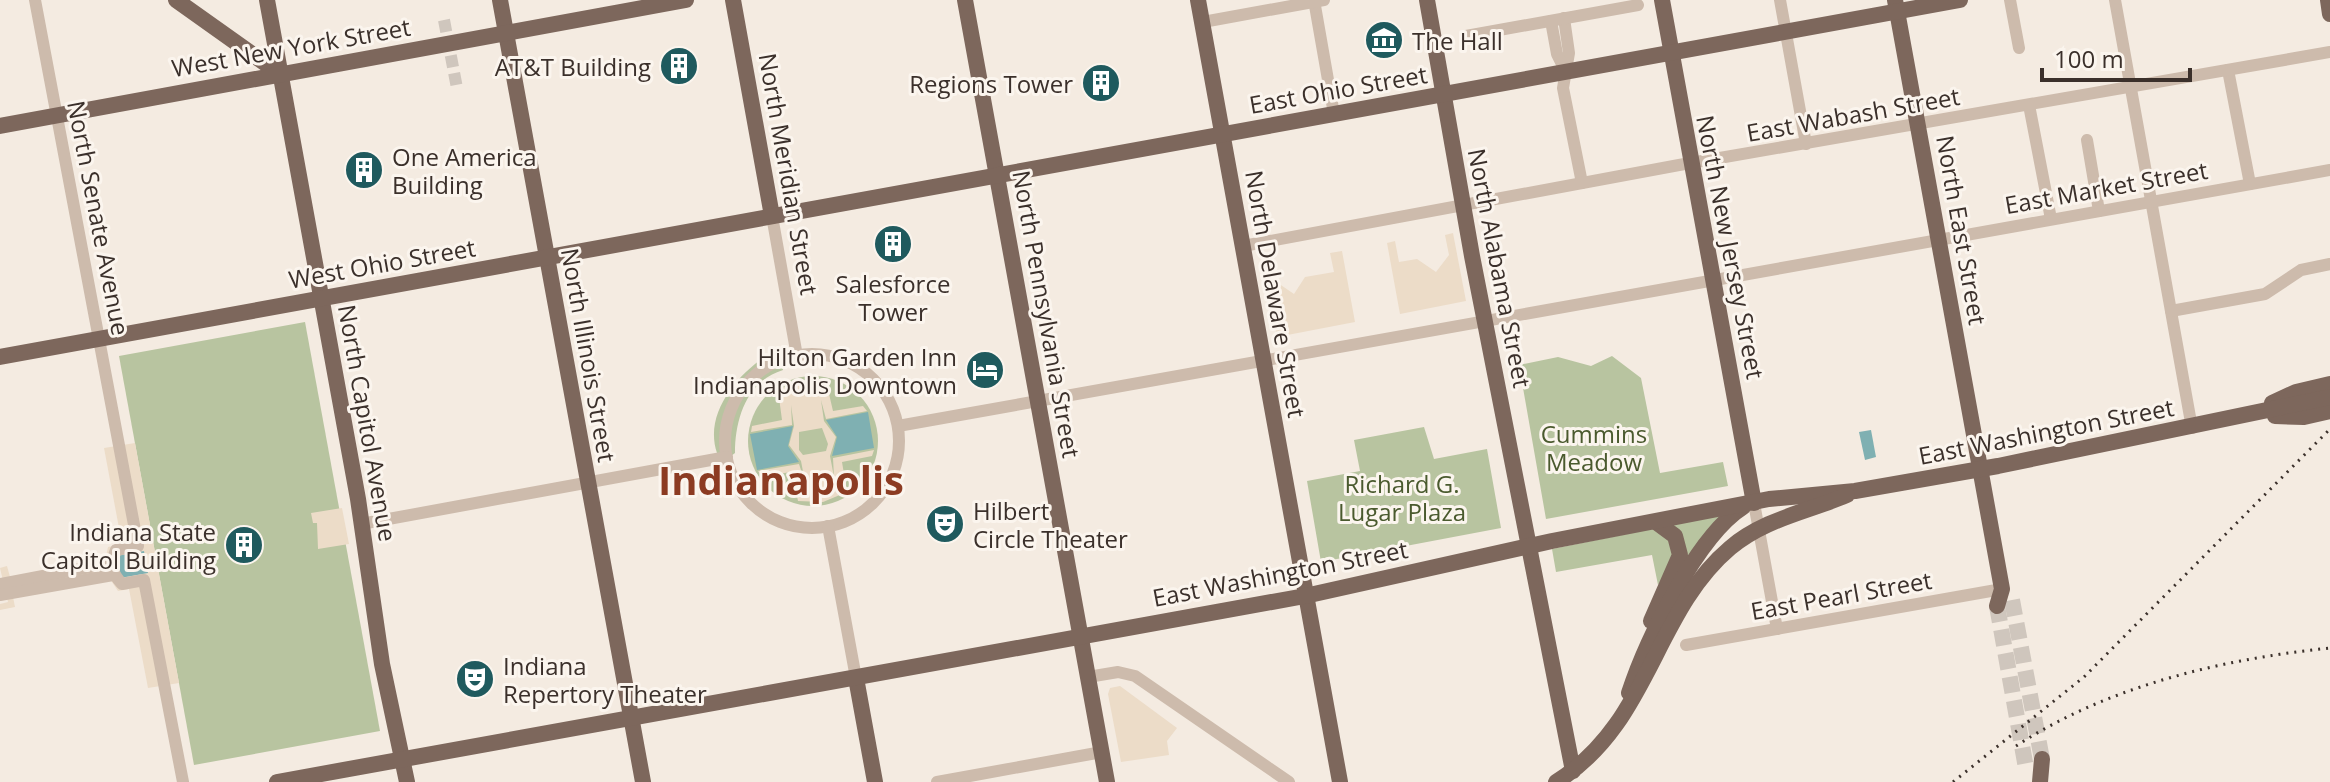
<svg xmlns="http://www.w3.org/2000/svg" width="2330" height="782" font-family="'Open Sans',sans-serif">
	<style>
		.green { fill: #b8c4a0 }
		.plaza { fill: #ecdcc8; fill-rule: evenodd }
		.water { fill: #7fb0b2 }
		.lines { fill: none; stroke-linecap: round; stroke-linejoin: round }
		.minor-tunnel { stroke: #cfc6bd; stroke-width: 12; stroke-dasharray: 12 6; stroke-linecap: butt }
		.major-tunnel { stroke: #cfc6bd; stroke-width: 16; stroke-dasharray: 16 8; stroke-linecap: butt }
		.minor { stroke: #cdbbac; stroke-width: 12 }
		.major { stroke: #7d675c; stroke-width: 16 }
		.rail { stroke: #3b302b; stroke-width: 3; stroke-dasharray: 2 6; stroke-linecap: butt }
		.labels { text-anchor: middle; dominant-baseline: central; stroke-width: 6; stroke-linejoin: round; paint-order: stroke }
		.poi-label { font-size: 24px; fill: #3b302b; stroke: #fbf5ee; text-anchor: start }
		.street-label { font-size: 24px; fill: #3b302b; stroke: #fbf5ee }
		.park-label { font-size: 24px; fill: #4a5a2e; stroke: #fbf5ee }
		.town-label { font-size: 40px; font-weight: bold; fill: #8c3b22; stroke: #fbf5ee }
	</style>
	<rect width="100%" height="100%" fill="#f4ebe1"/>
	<g class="green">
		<polygon points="305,322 380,731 194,765 119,356"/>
		<path d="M772 352 781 358 783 370C747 381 735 418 735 453L731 456 717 453C703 412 740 371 772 352Z"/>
		<polygon points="1612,356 1641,378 1660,473 1723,462 1728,486 1546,519 1519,365 1558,357 1591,366"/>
		<circle cx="813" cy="441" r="65"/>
		<polygon points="1424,427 1434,459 1487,449 1501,528 1321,562 1307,481 1360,471 1354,440"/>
		<polygon points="1721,515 1688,557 1668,568 1658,585 1652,555 1556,572 1552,549"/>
	</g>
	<g class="plaza">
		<polygon points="1453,233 1466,301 1400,314 1387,243 1395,241 1399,262 1417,259 1436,272 1449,255 1445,235"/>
		<polygon points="1342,251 1355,322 1277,337 1267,283 1272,279 1294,294 1305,277 1334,272 1330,253"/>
		<path d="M801 380 826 381 833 411 863 406 867 411 826 419 821 400 824 421 836 437 830 456 834 477 833 458 874 450 872 456 842 462 847 492 823 502 798 501 792 472 762 476 758 471 799 464 805 482 801 461 789 445 794 426 791 405 792 425 751 432 752 426 782 420 778 390ZM822 428 828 444 826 451 803 455 799 450V432Z"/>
		<polygon points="135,443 179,683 148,688 129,589 118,591 110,579 13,597 15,607 0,610 0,604 8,602 0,568 7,566 10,577 105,561 108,547 122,544 104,448"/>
		<polygon points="342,508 349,544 318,549 317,523 313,523 311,513"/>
		<polygon points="1120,686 1177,728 1167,741 1169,755 1121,762 1108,694 1110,688"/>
	</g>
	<g class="water">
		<polygon points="868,412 874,448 832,456 837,437 826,420"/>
		<polygon points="793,426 788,446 799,462 757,470 750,434"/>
		<polygon points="1871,430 1876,457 1865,460 1859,432"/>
		<polygon points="144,551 148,573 120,578 116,556"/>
	</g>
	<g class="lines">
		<polyline class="minor-tunnel" points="444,20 457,88"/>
		<g class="major-tunnel">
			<polyline points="2012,600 2042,759"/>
			<polyline points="1997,606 2026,768"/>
		</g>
		<g class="minor">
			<path d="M35 0 138 546 116 550C110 565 111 572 122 584L144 580 183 782"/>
			<polyline points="1314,0 1334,114"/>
			<polyline points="1780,0 1806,144"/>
			<polyline points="2010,0 2019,48"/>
			<polyline points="2115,0 2192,428"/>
			<polyline points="1564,18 1569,53 1563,88 1582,183"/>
			<polyline points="1551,21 1557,54 1566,72"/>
			<polyline points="1203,22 1324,0"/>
			<polyline points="1466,36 1638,5"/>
			<polyline points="2228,70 2250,184"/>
			<polyline points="2029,105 2051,219"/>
			<polyline points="2087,140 2099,211"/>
			<polyline points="772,216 797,356"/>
			<polyline points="1243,246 1679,165 2330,52"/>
			<polyline points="2171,311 2265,294 2301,270 2330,264"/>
			<circle cx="812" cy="441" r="87"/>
			<polyline points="898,426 2330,170"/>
			<polyline points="1754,503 1777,629"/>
			<polyline points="361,524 727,457"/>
			<polyline points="828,526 856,678"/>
			<polyline points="0,584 111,563"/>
			<polyline points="0,595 113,575"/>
			<polyline points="1686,645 2002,589"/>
			<polyline points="1088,677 1118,672 1135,676 1289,782"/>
			<polyline points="937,782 1102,752"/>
		</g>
		<g class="major">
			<polyline points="176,0 280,74"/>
			<polyline points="267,0 358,499 382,664 407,782"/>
			<polyline points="500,0 643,782"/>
			<polyline points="733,0 772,216"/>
			<polyline points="965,0 1107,782"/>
			<polyline points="1198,0 1340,782"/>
			<polyline points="1427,0 1472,256 1573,771"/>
			<polyline points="1662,0 1754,503"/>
			<polyline points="1895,0 2002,589 1997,606"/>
			<polyline points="2328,0 2330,14"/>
			<polyline points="0,126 686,0"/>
			<polyline points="0,357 1960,0"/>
			<polyline points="2272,403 2296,392 2330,384"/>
			<polyline points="2275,416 2304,417 2330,411"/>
			<polyline points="1651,621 1680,555 1675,536 1656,522"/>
			<polyline points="856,678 875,782"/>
			<path d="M1629 693C1646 641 1697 536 1743 507"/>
			<polyline points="277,782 1305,596 1552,541 1769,499 1855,491 1998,466 2330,397"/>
			<path d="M1556 782C1650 724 1653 613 1730 548 1764 519 1807 512 1847 495"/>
			<polyline points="2040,782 2042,759"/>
		</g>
		<g class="rail">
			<path d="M2016 746C2108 686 2222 659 2330 648"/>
			<polyline points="1953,782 2084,677 2330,429"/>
		</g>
	</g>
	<defs>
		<g id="museum-disc" transform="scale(2)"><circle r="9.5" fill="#1f5a5e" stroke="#fbf5ee"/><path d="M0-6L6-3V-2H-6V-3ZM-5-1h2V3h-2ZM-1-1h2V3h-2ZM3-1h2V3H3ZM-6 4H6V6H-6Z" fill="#fff"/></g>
		<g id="building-disc" transform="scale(2)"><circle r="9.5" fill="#1f5a5e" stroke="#fbf5ee"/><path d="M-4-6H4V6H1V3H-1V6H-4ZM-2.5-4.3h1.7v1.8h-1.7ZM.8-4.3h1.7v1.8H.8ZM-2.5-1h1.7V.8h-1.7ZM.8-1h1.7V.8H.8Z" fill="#fff"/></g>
		<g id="hotel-disc" transform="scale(2)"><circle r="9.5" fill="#1f5a5e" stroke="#fbf5ee"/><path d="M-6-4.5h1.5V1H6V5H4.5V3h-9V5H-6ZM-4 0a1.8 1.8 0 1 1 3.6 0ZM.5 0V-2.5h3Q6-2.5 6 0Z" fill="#fff"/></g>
		<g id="theatre-disc" transform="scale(2)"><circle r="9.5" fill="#1f5a5e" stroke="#fbf5ee"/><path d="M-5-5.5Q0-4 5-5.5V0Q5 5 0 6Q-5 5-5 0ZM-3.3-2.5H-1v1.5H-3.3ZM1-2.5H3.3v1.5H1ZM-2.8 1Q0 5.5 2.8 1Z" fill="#fff"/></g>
	</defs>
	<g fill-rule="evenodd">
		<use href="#museum-disc" x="1384" y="40"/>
		<use href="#building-disc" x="679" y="66"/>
		<use href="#building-disc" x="1101" y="83"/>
		<use href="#building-disc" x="364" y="170"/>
		<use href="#building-disc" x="893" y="244"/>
		<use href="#hotel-disc" x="985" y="370"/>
		<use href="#theatre-disc" x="945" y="524"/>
		<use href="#building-disc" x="244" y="545"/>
		<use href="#theatre-disc" x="475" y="679"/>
	</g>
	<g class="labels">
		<g class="poi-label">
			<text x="1412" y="40">The Hall</text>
			<text x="651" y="66" text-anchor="end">AT&amp;T Building</text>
			<text x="1073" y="83" text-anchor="end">Regions Tower</text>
			<text x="392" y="156">One America<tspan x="392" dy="28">Building</tspan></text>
			<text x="893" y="283" text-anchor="middle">Salesforce<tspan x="893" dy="28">Tower</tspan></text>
			<text x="957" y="356" text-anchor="end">Hilton Garden Inn<tspan x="957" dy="28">Indianapolis Downtown</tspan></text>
			<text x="973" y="510">Hilbert<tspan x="973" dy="28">Circle Theater</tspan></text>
			<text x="216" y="531" text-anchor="end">Indiana State<tspan x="216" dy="28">Capitol Building</tspan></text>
			<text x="503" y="665">Indiana<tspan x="503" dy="28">Repertory Theater</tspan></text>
		</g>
		<g class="street-label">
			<text transform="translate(291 47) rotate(-10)">West New York Street</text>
			<text transform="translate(1338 89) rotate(-10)">East Ohio Street</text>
			<text transform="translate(1853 114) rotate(-10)">East Wabash Street</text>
			<text transform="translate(789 174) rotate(80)">North Meridian Street</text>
			<text transform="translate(2106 187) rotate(-10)">East Market Street</text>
			<text transform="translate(99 218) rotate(79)">North Senate Avenue</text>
			<text transform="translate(1962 230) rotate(80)">North East Street</text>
			<text transform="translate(1731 247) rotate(79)">North New Jersey Street</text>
			<text transform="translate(382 263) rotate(-10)">West Ohio Street</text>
			<text transform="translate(1500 268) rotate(79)">North Alabama Street</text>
			<text transform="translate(1276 294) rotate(80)">North Delaware Street</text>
			<text transform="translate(1047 314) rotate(80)">North Pennsylvania Street</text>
			<text transform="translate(589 355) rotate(80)">North Illinois Street</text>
			<text transform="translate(368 423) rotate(80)">North Capitol Avenue</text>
			<text transform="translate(2046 431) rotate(-11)">East Washington Street</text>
			<text transform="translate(1280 573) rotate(-11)">East Washington Street</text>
			<text transform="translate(1841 595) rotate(-10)">East Pearl Street</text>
		</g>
		<g class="park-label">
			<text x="1594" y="433">Cummins<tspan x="1594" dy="28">Meadow</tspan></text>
			<text x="1402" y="483">Richard G.<tspan x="1402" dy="28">Lugar Plaza</tspan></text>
		</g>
		<g class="town-label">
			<text x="781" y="479">Indianapolis</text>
		</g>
	</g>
	<path d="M2042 68v12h148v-12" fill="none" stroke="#3b302b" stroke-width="4"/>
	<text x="2054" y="68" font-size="24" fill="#3b302b" stroke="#fbf5ee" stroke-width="6" paint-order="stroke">100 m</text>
</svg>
